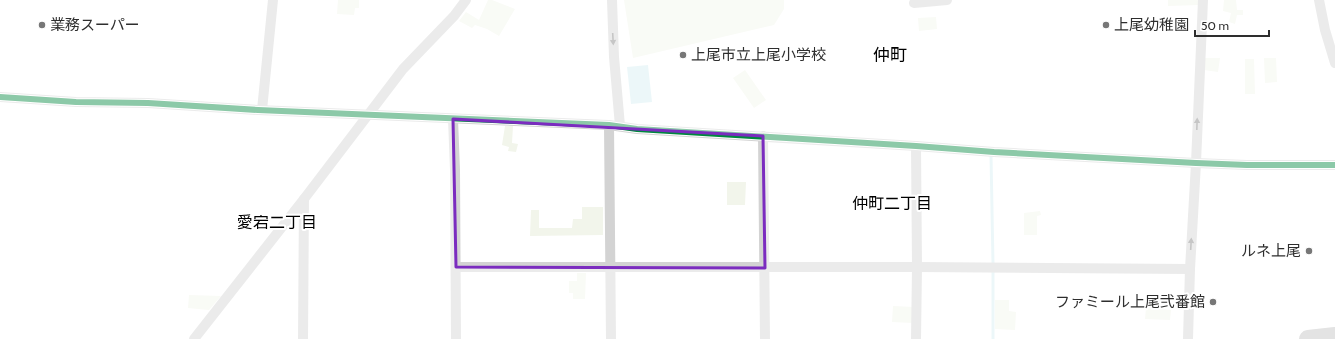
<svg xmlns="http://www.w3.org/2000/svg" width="1335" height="339" font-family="Cabin,'Noto Sans JP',sans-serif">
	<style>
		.green { fill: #f2f5eb }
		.water { fill: #d6eef2 }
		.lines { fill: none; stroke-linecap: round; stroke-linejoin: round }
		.stream { stroke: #d6eef2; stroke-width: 3 }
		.street { stroke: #d3d3d3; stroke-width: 10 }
		.highway { stroke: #c0c0c0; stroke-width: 18 }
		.cycleway-casing { stroke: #fff; stroke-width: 8 }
		.cycleway { stroke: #00873e; stroke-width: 6 }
		.oneway { fill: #808080 }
		.marked { fill: none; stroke: #7b2cbf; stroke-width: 3; stroke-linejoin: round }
		.poi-dot { fill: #777; stroke: #fff; stroke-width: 1.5 }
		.labels { text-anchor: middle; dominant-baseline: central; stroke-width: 4; stroke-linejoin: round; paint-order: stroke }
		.poi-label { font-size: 15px; fill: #2e2e2e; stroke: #fff; text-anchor: start }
		.neighbourhood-label { font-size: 16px; fill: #000; stroke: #fff }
		.quarter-label { font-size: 17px; fill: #000; stroke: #fff }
	</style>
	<rect width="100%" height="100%" fill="#fff"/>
	<g class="green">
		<polygon points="338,0 359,0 359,8 355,8 354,15 337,14"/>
		<polygon points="488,0 492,0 515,9 499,36 487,29 475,25 472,28 459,21 466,12 479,20"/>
		<polygon points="624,0 784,0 784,9 774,25 633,58"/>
		<polygon points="1168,0 1199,0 1199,5 1168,6"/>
		<polygon points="1224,0 1236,0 1237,10 1243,10 1243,15 1237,15 1235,24 1229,22 1231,13 1223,11"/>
		<polygon points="936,17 937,29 919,31 918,18"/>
		<polygon points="1205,58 1220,58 1218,72 1204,70"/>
		<polygon points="1264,58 1276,58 1277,82 1265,83"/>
		<polygon points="1245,59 1254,59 1255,94 1245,94"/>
		<polygon points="745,70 766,100 754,108 733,78"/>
		<polygon points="505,126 513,126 512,143 518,144 516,152 508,151 509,147 502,145"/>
		<polygon points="727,182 746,182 745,205 727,205"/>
		<polygon points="582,207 603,207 603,235 530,236 531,210 539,210 539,228 572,228 573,219 582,219"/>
		<polygon points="1040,211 1041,215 1037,216 1037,235 1024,235 1024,213"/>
		<polygon points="577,273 586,273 585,299 573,299 573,293 569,293 569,281 577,281"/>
		<polygon points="189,295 221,296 209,310 188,308"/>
		<polygon points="995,300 1009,300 1009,311 1016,312 1015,330 995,329"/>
		<polygon points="893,306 914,307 913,323 892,322"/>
		<polygon points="1146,308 1171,310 1170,320 1145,319"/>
	</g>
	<polygon class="water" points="648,65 652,102 631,104 627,67"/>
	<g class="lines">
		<g class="stream">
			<polyline points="991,155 993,264"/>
			<polyline points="993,271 993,339"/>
		</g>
		<g class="street">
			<polyline points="612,0 614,57 620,126"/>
			<polyline points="1319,0 1325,30 1335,63"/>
			<polyline points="914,3 947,0"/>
			<polyline points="0,97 76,102 148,103 258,110 609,125 637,129 916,146 994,152 1196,163 1247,165 1335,165"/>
			<polyline points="262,110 273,0"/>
			<polyline points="453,119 455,170 456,339"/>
			<polyline points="609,125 611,339"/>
			<polyline points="763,136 765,339"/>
			<polyline points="916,146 917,267 916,339"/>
			<polyline points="456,267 917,267 1190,269"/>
			<polyline points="194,339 304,199 403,69 454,16 466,0"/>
			<polyline points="303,339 304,199"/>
			<polyline points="1188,339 1190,269 1196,163 1203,0"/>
		</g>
		<polyline class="highway" points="1308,339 1335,336"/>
		<g class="cycleway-casing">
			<polyline id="cycleway" points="0,97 76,102 148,103 258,110 609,125 637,129 916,146 994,152 1196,163 1247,165 1335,165"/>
		</g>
		<use href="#cycleway" class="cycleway"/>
	</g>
	<defs><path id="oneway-solid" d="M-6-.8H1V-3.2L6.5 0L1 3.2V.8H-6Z"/></defs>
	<g class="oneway">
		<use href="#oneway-solid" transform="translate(613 39) rotate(87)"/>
		<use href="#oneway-solid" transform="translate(1197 124) rotate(-88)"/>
		<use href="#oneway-solid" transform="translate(1191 244) rotate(-87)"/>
	</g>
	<path d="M0 0H1335V339H0ZM453 119 763 136 765 268 456 267Z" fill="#fff" fill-opacity=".55" fill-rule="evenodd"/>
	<path class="marked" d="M453 119 763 136 765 268 456 267Z"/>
	<g class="poi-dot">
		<circle cx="42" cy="25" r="4"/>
		<circle cx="1106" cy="25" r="4"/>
		<circle cx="683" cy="55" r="4"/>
		<circle cx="1309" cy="251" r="4"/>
		<circle cx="1213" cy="302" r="4"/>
	</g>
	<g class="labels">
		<g class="poi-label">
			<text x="50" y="25">業務スーパー</text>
			<text x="1114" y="25">上尾幼稚園</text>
			<text x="691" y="55">上尾市立上尾小学校</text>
			<text x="1301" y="251" text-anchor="end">ルネ上尾</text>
			<text x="1205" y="302" text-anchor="end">ファミール上尾弐番館</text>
		</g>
		<g class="neighbourhood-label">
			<text x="892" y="203">仲町二丁目</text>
			<text x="277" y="222">愛宕二丁目</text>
		</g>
		<g class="quarter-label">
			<text x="890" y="55">仲町</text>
		</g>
	</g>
	<path d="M1195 30v6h74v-6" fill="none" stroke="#2e2e2e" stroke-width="2"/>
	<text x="1201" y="30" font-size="12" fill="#2e2e2e" stroke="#ffffff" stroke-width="3" paint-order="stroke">50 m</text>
</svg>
